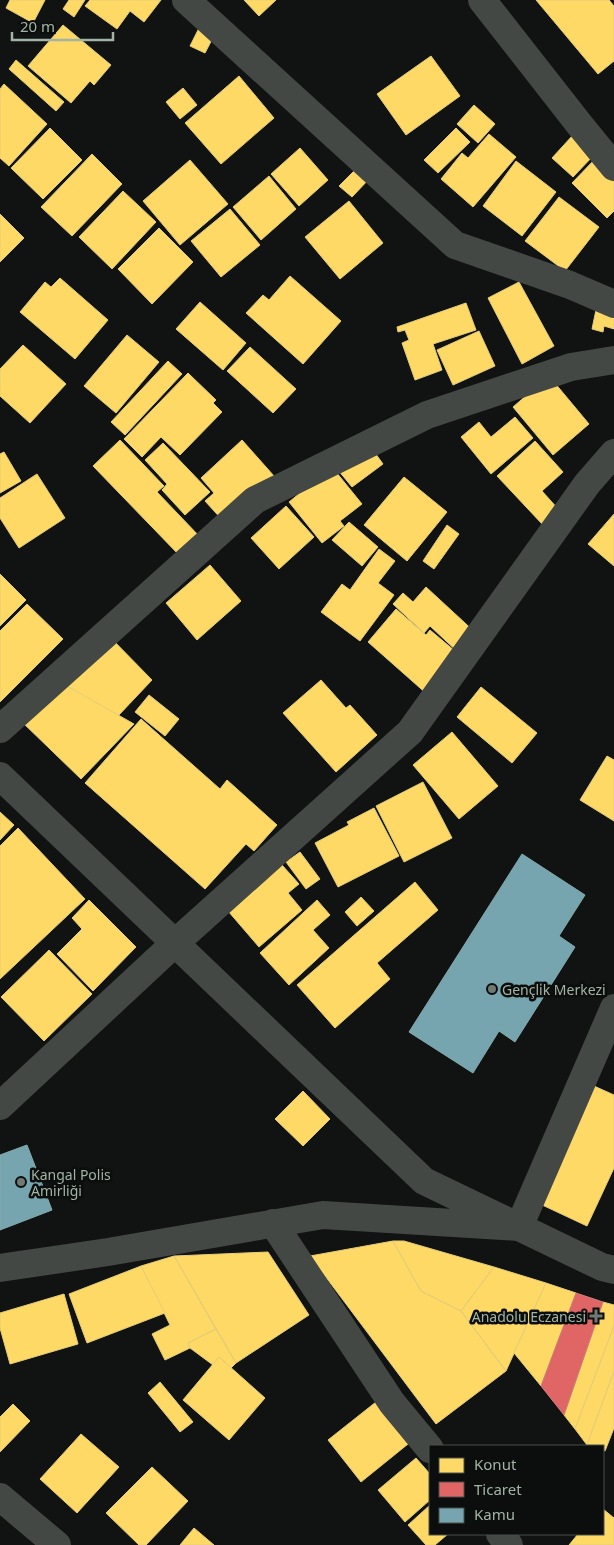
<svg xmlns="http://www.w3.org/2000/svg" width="614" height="1545" font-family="'Noto Sans',sans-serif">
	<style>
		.homes { fill: #ffd966; stroke: #e3ce79 }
		.shops { fill: #e06666; stroke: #cd7d79 }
		.public { fill: #76a5af; stroke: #83aaac }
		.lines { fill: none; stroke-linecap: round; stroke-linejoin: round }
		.minor { stroke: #434844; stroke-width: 28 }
		.poi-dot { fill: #6f7b72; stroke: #0c0d0d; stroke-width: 2 }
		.labels { text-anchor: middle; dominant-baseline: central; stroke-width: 5; stroke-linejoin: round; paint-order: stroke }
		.poi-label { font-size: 14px; fill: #a2b4a5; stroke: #0c0d0d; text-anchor: start }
	</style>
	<rect width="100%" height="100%" fill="#111212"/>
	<g class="homes">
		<polygon points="10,0 45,0 33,23 6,8"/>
		<polygon points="69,0 85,0 74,17 63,9"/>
		<polygon points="90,0 161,0 144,22 130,11 117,29 85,6"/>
		<polygon points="244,0 276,0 259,16"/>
		<polygon points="536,0 609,0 614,6 614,61 598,74"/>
		<polygon points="202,22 217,30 205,53 190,46"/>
		<polygon points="63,25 111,65 94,85 90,81 71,103 28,66"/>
		<polygon points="431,56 460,96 406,135 377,94"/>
		<polygon points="16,60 64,102 56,111 9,69"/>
		<polygon points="239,76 274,118 221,164 185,123"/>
		<polygon points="4,84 47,124 9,166 0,158 0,89"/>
		<polygon points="183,88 197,105 180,119 166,102"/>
		<polygon points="474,105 495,124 478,143 457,124"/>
		<polygon points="50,128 82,160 43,199 11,168"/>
		<polygon points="456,128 470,142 438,173 424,160"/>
		<polygon points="489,134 516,157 473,207 441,179 462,153 468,158"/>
		<polygon points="573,135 594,155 573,177 552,158"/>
		<polygon points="300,148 328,180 299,206 271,174"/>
		<polygon points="92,154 122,184 72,236 41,207"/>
		<polygon points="596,158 614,176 614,211 607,218 572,183"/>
		<polygon points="190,160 228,204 180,245 143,201"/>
		<polygon points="516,161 556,192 522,236 483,206"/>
		<polygon points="358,167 370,178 352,197 339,186"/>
		<polygon points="269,176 296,209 261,240 233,207"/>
		<polygon points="123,191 156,222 112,269 79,237"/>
		<polygon points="559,197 599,227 565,271 525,241"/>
		<polygon points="349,201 383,243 340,279 305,237"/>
		<polygon points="230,209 260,245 221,277 191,241"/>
		<polygon points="0,214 24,238 0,262"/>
		<polygon points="159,228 193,262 152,304 118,269"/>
		<polygon points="290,276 341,321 303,364 246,313 263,295 269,300"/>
		<polygon points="60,278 108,320 75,359 20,312 45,282 51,287"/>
		<polygon points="519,282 554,346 522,364 488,298"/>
		<polygon points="200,302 246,343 223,370 176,329"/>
		<polygon points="466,303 476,330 433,344 442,370 415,380 402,343 409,340 405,330 398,332 397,327"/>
		<polygon points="597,305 614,309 614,329 604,326 603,332 592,329"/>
		<polygon points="479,331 495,366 453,385 437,350"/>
		<polygon points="127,335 159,362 116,413 84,386"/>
		<polygon points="23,345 66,384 30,423 0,396 0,369"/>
		<polygon points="250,347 296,389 273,413 227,371"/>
		<polygon points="168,361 182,374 125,435 111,422"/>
		<polygon points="188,373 216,400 213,403 222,412 180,455 161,437 142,457 124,439"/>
		<polygon points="549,376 589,424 553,455 513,407"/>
		<polygon points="515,417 533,438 491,474 461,437 479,422 491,437"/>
		<polygon points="120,440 164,486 157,492 200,537 180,556 93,466"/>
		<polygon points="242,440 274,476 225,523 205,501 214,493 201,478"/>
		<polygon points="535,441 563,472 542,491 559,510 543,525 497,476"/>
		<polygon points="163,443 210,492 185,515 162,490 167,484 145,460"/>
		<polygon points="370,446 383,464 352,487 338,470"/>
		<polygon points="4,452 21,481 0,493 0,454"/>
		<polygon points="332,467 362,504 340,521 344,526 322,543 289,502"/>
		<polygon points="37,474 65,518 19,548 0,518 0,498"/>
		<polygon points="404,477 447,512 407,561 364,525"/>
		<polygon points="286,506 314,537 279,569 251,538"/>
		<polygon points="614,514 614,566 588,544"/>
		<polygon points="349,522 378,547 362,566 332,540"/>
		<polygon points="447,525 459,534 434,569 423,561"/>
		<polygon points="379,549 395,561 378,583 394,595 360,641 321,612 342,584 350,590"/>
		<polygon points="210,565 241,601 197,640 166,603"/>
		<polygon points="0,574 26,600 0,626"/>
		<polygon points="426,587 478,635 461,655 430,626 424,633 393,604 403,593 413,602"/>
		<polygon points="27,604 63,639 0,702 0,631"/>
		<polygon points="396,609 426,635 430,630 462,657 428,695 368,642"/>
		<polygon points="108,635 152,680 118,716 58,681"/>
		<polygon points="321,680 346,708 350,705 377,735 336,772 283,713"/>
		<polygon points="58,681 134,724 81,779 20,720"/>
		<polygon points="481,687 537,733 512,763 457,717"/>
		<polygon points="149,695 179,719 165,736 135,712"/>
		<polygon points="141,719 220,789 227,780 277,825 254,851 246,844 205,889 85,783"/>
		<polygon points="452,732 498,786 459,819 413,765"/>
		<polygon points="607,756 614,760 614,821 580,800"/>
		<polygon points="423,782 452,838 404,862 376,806"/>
		<polygon points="374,808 399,856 338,887 315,843 349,825 347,822"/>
		<polygon points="0,812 14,825 0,840"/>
		<polygon points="18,828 85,899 0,979 0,846"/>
		<polygon points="300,852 320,879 306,889 286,862"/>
		<polygon points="282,865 299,884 288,893 302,910 259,947 228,911"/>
		<polygon points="415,882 438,910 377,963 390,979 335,1028 297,985"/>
		<polygon points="361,897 374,911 357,926 345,912"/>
		<polygon points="89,900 136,947 93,991 57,954 82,929 72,918"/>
		<polygon points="317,900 330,915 313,930 329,948 289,985 260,953"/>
		<polygon points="49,950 92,994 44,1041 1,997"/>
		<polygon points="594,1086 614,1095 614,1168 587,1226 538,1203"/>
		<polygon points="303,1091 330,1119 303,1146 275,1119"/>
		<polygon points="393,1241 421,1291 461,1311 506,1371 436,1424 310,1256"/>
		<polygon points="393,1241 404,1241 494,1267 461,1311 421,1291"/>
		<polygon points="268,1252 309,1315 236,1363 174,1256"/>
		<polygon points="174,1256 216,1329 188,1343 190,1348 165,1360 152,1334 170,1325 141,1266"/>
		<polygon points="141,1266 165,1313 87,1343 69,1294"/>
		<polygon points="494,1267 546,1283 506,1371 461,1311"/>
		<polygon points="546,1283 576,1293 541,1386 514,1353"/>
		<polygon points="64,1294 78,1344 10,1364 0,1328 0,1313"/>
		<polygon points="603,1302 614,1305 614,1326 575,1429 564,1415"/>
		<polygon points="614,1326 614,1371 587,1445 575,1429"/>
		<polygon points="216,1329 236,1363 231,1368 219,1357 213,1365 190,1348 188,1343"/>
		<polygon points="219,1357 265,1398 229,1440 183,1400"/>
		<polygon points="614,1371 614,1428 605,1451 603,1450 603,1446 587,1445"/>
		<polygon points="160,1382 193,1422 180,1432 148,1393"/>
		<polygon points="376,1402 408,1444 361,1482 328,1440"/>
		<polygon points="13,1404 30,1421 0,1452 0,1417"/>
		<polygon points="81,1434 119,1467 77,1513 40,1479"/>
		<polygon points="416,1458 430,1474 430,1500 405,1522 378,1490"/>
		<polygon points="152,1467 188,1501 146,1545 139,1545 106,1513"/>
		<polygon points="430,1505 430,1534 448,1534 435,1545 426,1545 408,1525"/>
		<polygon points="603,1509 614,1518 614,1545 569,1545 578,1534 603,1534"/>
		<polygon points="194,1528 214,1545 180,1545"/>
	</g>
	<polygon class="shops" points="576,1293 603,1302 564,1415 541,1386"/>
	<g class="public">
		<polygon points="522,854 585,895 559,936 575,947 515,1042 499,1031 473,1073 409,1032"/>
		<polygon points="27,1145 52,1210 0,1230 0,1155"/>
	</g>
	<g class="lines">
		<g class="minor">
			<polyline points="186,0 455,245 570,285 614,304"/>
			<polyline points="482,0 579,124 614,167"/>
			<polyline points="0,729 255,500 427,415 571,367 614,360"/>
			<polyline points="0,776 424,1181 602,1267 614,1270"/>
			<polyline points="0,1106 175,943 410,732 587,484 614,453"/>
			<polyline points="273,1223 392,1403 430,1449"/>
			<polyline points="0,1268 108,1252 323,1215 519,1227 614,1008"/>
			<polyline points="0,1497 57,1545"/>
			<polyline points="500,1534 509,1545"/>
		</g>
	</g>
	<g class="poi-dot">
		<circle cx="492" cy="989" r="5"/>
		<circle cx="21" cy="1182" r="5"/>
		<path d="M593.5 1308.5h5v5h5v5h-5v5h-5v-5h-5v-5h5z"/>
	</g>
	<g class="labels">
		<g class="poi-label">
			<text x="502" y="989">Gençlik Merkezi</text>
			<text x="31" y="1174">Kangal Polis<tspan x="31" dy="16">Amirliği</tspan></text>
			<text x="586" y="1316" text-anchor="end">Anadolu Eczanesi</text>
		</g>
	</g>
	<rect x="429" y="1445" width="175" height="90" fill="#0c0d0d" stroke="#48504a"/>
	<rect x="439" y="1458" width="25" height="15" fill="#ffd966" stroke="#48504a"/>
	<text x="474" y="1470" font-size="15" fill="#a2b4a5">Konut</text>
	<rect x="439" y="1482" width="25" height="15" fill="#e06666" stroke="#48504a"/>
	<text x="474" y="1495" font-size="15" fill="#a2b4a5">Ticaret</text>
	<rect x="439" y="1508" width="25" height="15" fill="#76a5af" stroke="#48504a"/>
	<text x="474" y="1520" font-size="15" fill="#a2b4a5">Kamu</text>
	<path d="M12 32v8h101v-8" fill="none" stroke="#a2b4a5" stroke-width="2.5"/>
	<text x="20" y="32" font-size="15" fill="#a2b4a5" stroke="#0c0d0d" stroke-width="4" paint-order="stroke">20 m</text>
</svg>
